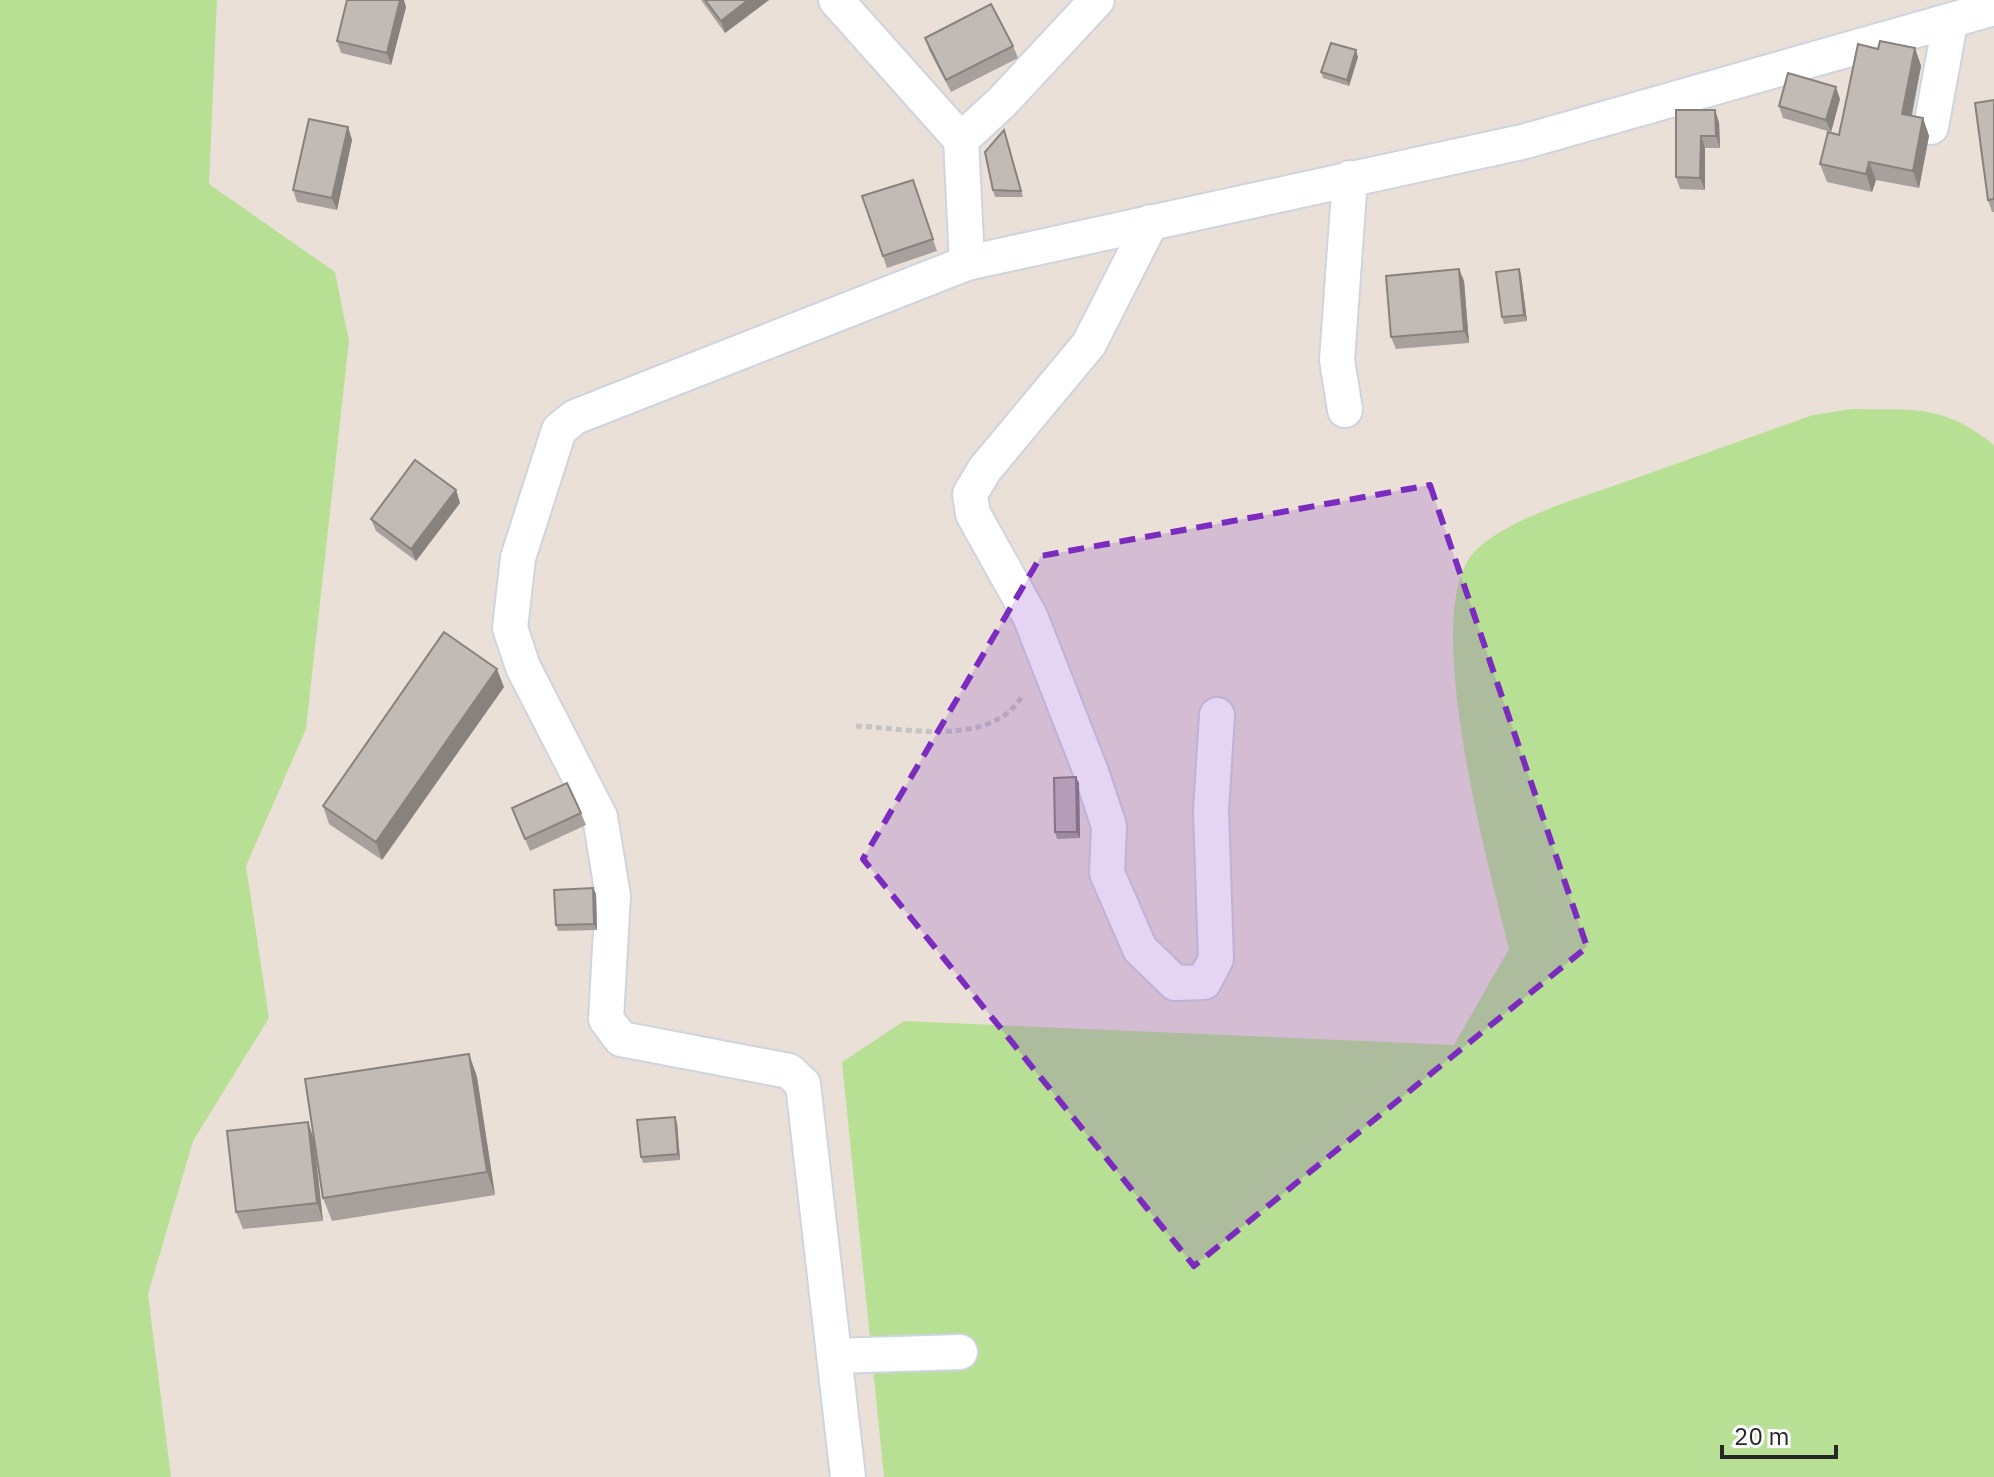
<svg xmlns="http://www.w3.org/2000/svg" width="1994" height="1477" font-family="'IBM Plex Sans',sans-serif">
	<style>
		.green { fill: #b8e095 }
		.lines { fill: none; stroke-linecap: round; stroke-linejoin: round }
		.street-casing { stroke: #ced4e0; stroke-width: 38 }
		.path { stroke: #c3c3c3; stroke-width: 5; stroke-dasharray: 6 4; stroke-linecap: butt }
		.street { stroke: #fff; stroke-width: 34 }
		.wall { fill: #a7a09c }
		.shaded-wall { fill: #88827f }
		.building { fill: #c2bab5; stroke: #88827f; stroke-width: 2 }
		.marked { fill: #7b2cbf; fill-opacity: 0.2; stroke: #7b2cbf; stroke-width: 6; stroke-dasharray: 16 10; stroke-linejoin: round }
	</style>
	<rect width="100%" height="100%" fill="#eae0d8"/>
	<g class="green">
		<polygon points="0,0 217,0 209,184 335,272 349,341 306,729 246,866 269,1018 193,1141 148,1294 171,1477 0,1477"/>
		<path d="M1852 409C1914 410 1943 404 1994 445V1477H884L842 1062 904 1021 1454 1045 1509 949C1491 874 1415 605 1477 549 1511 518 1576 499 1619 484 1684 461 1748 438 1813 415Z"/>
	</g>
	<g class="lines">
		<g class="street-casing">
			<g id="street">
				<polyline points="836,0 961,140 967,263"/>
				<polyline points="1931,127 1950,23"/>
				<polyline points="961,140 1002,102 1097,0"/>
				<polyline points="1151,222 1089,344 985,469 970,494 973,514 1030,616 1091,772 1109,826 1107,873 1140,949 1175,983 1204,982 1216,959 1211,810 1217,715"/>
				<polyline points="1345,410 1337,360 1350,178"/>
				<polyline points="834,1356 960,1352"/>
				<polyline points="848,1477 803,1084 789,1071 621,1039 606,1019 613,896 600,817 523,667 510,628 518,558 559,430 575,417 967,263 1526,141 1994,8"/>
			</g>
		</g>
		<path class="path" d="M856 726C905 728 992 748 1022 696"/>
		<use href="#street" class="street"/>
	</g>
	<g class="wall">
		<polygon points="701,0 769,0 725,33"/>
		<polygon points="406,7 391,65 341,53 337,41"/>
		<polygon points="925,38 1013,46 1018,58 951,92 929,50"/>
		<polygon points="1915,48 1921,66 1912,116 1923,118 1929,136 1919,188 1876,180 1872,192 1827,182 1820,164 1839,135"/>
		<polygon points="1358,57 1349,86 1323,78 1321,72"/>
		<polygon points="1840,99 1831,132 1783,118 1779,106"/>
		<polygon points="1994,100 1994,212 1992,212 1988,200"/>
		<polygon points="1676,110 1719,122 1720,148 1705,148 1705,190 1680,189 1676,177"/>
		<polygon points="348,127 352,140 337,210 297,202 293,190"/>
		<polygon points="1006,136 1023,197 995,197 993,190"/>
		<polygon points="913,180 937,251 887,268 862,196"/>
		<polygon points="1459,269 1464,281 1469,343 1396,349 1391,337"/>
		<polygon points="1519,269 1521,275 1527,321 1504,324 1502,317"/>
		<polygon points="456,490 460,503 416,561 376,531 371,519"/>
		<polygon points="504,687 382,860 329,824 323,806"/>
		<polygon points="1079,783 1080,838 1057,839 1055,832"/>
		<polygon points="512,808 581,813 586,825 530,851"/>
		<polygon points="593,888 596,894 597,930 558,931 556,925"/>
		<polygon points="469,1054 477,1077 495,1195 332,1221 323,1198"/>
		<polygon points="308,1122 314,1140 323,1221 243,1229 236,1212"/>
		<polygon points="677,1123 680,1160 643,1163 641,1157"/>
	</g>
	<g class="shaded-wall">
		<polygon points="400,0 404,0 406,7 391,65 387,53"/>
		<polygon points="748,0 769,0 725,33 721,21"/>
		<polygon points="1915,48 1921,66 1908,132 1902,114"/>
		<polygon points="1356,50 1358,57 1349,86 1347,80"/>
		<polygon points="1836,87 1840,99 1831,132 1826,120"/>
		<polygon points="1715,110 1719,122 1720,148 1716,136"/>
		<polygon points="1923,118 1929,136 1919,188 1913,171"/>
		<polygon points="348,127 352,140 337,210 332,198"/>
		<polygon points="1701,136 1705,148 1705,190 1700,178"/>
		<polygon points="1869,162 1876,180 1872,192 1866,174"/>
		<polygon points="1459,269 1464,281 1469,343 1464,331"/>
		<polygon points="1519,269 1521,275 1527,321 1524,315"/>
		<polygon points="456,490 460,503 416,561 411,549"/>
		<polygon points="497,669 504,687 382,860 376,842"/>
		<polygon points="1076,777 1079,783 1080,838 1077,832"/>
		<polygon points="593,888 596,894 597,930 594,924"/>
		<polygon points="469,1054 477,1077 495,1195 487,1172"/>
		<polygon points="675,1117 677,1123 680,1160 678,1154"/>
		<polygon points="308,1122 314,1140 323,1221 317,1203"/>
	</g>
	<g class="building">
		<polygon points="347,0 400,0 387,53 337,41"/>
		<polygon points="705,0 748,0 721,21"/>
		<polygon points="991,4 1013,46 946,80 925,38"/>
		<polygon points="1880,41 1915,48 1902,114 1923,118 1913,171 1869,162 1866,174 1820,164 1828,132 1839,135 1858,44 1878,49"/>
		<polygon points="1331,43 1356,50 1347,80 1321,72"/>
		<polygon points="1788,73 1836,87 1826,120 1779,106"/>
		<polygon points="1994,100 1994,199 1988,200 1975,103"/>
		<polygon points="1676,110 1715,110 1716,136 1701,136 1700,178 1676,177"/>
		<polygon points="309,119 348,127 332,198 293,190"/>
		<polygon points="1004,130 1021,191 993,190 985,152"/>
		<polygon points="913,180 933,239 883,256 862,196"/>
		<polygon points="1459,269 1464,331 1391,337 1386,276"/>
		<polygon points="1519,269 1524,315 1502,317 1496,272"/>
		<polygon points="415,460 456,490 411,549 371,519"/>
		<polygon points="444,632 497,669 376,842 323,806"/>
		<polygon points="1076,777 1077,832 1055,832 1054,778"/>
		<polygon points="567,783 581,813 525,839 512,808"/>
		<polygon points="593,888 594,924 556,925 554,890"/>
		<polygon points="469,1054 487,1172 323,1198 305,1079"/>
		<polygon points="675,1117 678,1154 641,1157 637,1120"/>
		<polygon points="308,1122 317,1203 236,1212 227,1131"/>
	</g>
	<path class="marked" d="M1430 485 1587 947 1194 1266 863 859 1041 556Z"/>
	<path d="M1722 1445v12h114v-12" fill="none" stroke="#272727" stroke-width="4"/>
	<text x="1734" y="1445" font-size="24" fill="#272727" stroke="#ffffff" stroke-width="6" paint-order="stroke">20 m</text>
</svg>
